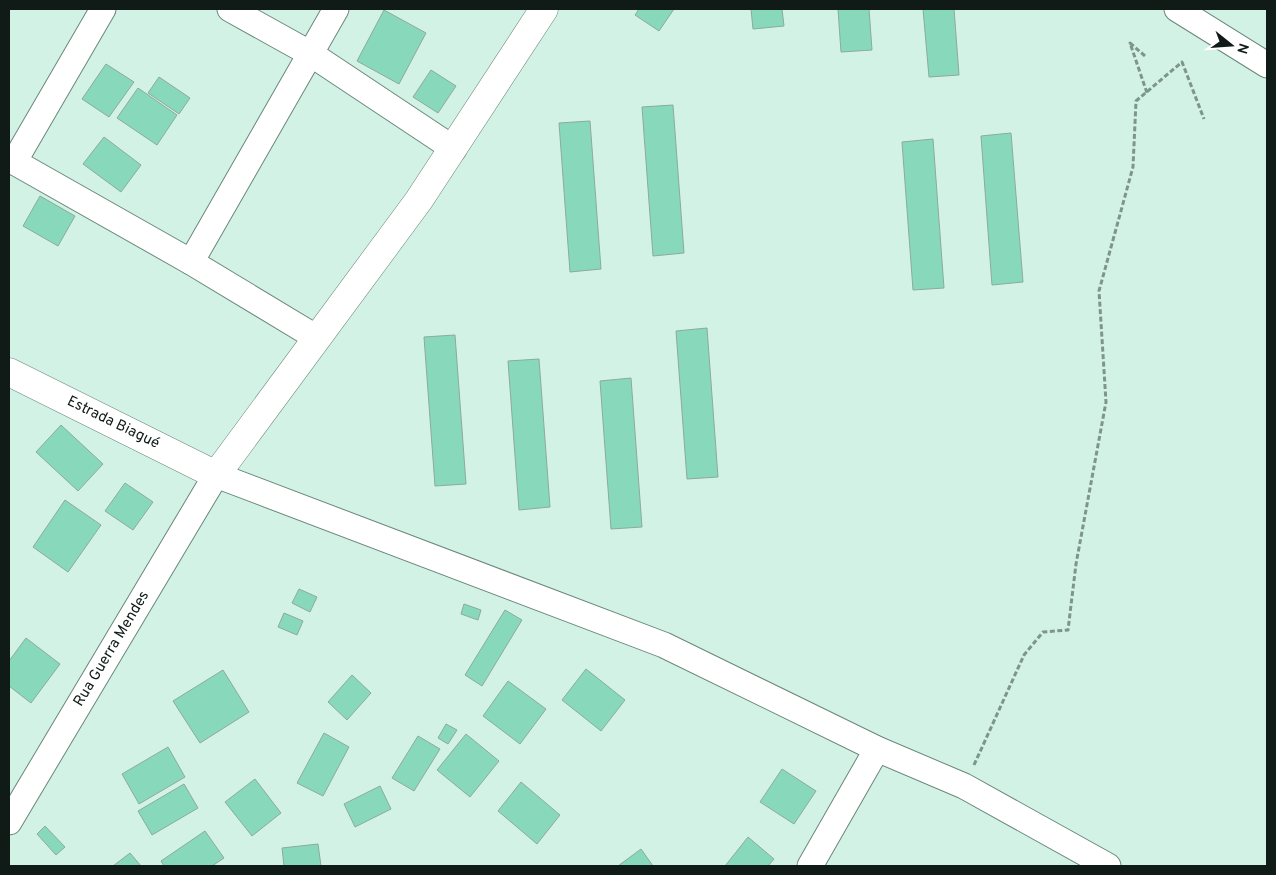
<svg xmlns="http://www.w3.org/2000/svg" width="1276" height="875" font-family="Overpass,sans-serif">
	<style>
		.building { fill: #88d9bb; stroke: #8caa9e }
		.lines { fill: none; stroke-linecap: round; stroke-linejoin: round }
		.minor-casing { stroke: #6b877c; stroke-width: 27 }
		.major-casing { stroke: #6b877c; stroke-width: 29 }
		.path { stroke: #7e958c; stroke-width: 3; stroke-dasharray: 5 2.5; stroke-linecap: butt }
		.minor { stroke: #fff; stroke-width: 25 }
		.major { stroke: #fff; stroke-width: 28 }
		.labels { text-anchor: middle; dominant-baseline: central; stroke-width: 4; stroke-linejoin: round; paint-order: stroke }
		.street-label { font-size: 15px; fill: #101b17; stroke: #fff }
	</style>
	<rect width="100%" height="100%" fill="#d2f2e5"/>
	<g class="building">
		<polygon points="639,9 674,9 659,31 635,15"/>
		<polygon points="751,9 782,9 784,26 753,29"/>
		<polygon points="838,9 869,9 872,50 841,52"/>
		<polygon points="923,9 954,9 959,75 929,77"/>
		<polygon points="384,10 426,33 399,84 357,61"/>
		<polygon points="106,64 134,82 109,117 82,99"/>
		<polygon points="431,70 456,86 438,113 413,97"/>
		<polygon points="159,77 190,98 179,114 148,93"/>
		<polygon points="138,88 177,115 157,145 117,118"/>
		<polygon points="673,105 684,253 653,256 642,107"/>
		<polygon points="590,121 601,269 570,272 559,123"/>
		<polygon points="1011,133 1023,282 992,285 981,136"/>
		<polygon points="104,137 141,165 121,192 83,164"/>
		<polygon points="933,139 944,288 913,290 902,142"/>
		<polygon points="40,196 75,216 58,246 23,226"/>
		<polygon points="707,328 718,477 687,479 676,331"/>
		<polygon points="455,335 466,484 435,486 424,337"/>
		<polygon points="539,359 550,507 519,510 508,361"/>
		<polygon points="631,378 642,527 611,529 600,381"/>
		<polygon points="61,425 103,464 78,491 36,452"/>
		<polygon points="125,483 153,502 133,530 105,511"/>
		<polygon points="65,500 101,525 68,572 33,547"/>
		<polygon points="299,589 317,597 310,612 292,603"/>
		<polygon points="464,604 481,610 478,620 461,614"/>
		<polygon points="505,610 522,620 482,686 465,675"/>
		<polygon points="284,613 303,621 297,635 278,627"/>
		<polygon points="26,638 60,664 31,703 9,686 9,661"/>
		<polygon points="586,669 625,700 601,731 562,700"/>
		<polygon points="223,670 249,712 200,743 173,701"/>
		<polygon points="352,675 371,693 347,720 328,702"/>
		<polygon points="508,681 546,709 520,744 483,716"/>
		<polygon points="446,724 457,730 448,744 438,738"/>
		<polygon points="324,733 349,747 323,796 297,783"/>
		<polygon points="466,734 499,761 470,797 437,770"/>
		<polygon points="418,736 440,749 414,791 392,778"/>
		<polygon points="168,747 185,777 139,804 122,774"/>
		<polygon points="782,769 816,791 794,824 760,802"/>
		<polygon points="255,779 281,813 252,836 225,802"/>
		<polygon points="521,782 560,815 537,844 498,811"/>
		<polygon points="184,784 198,808 152,835 138,811"/>
		<polygon points="380,786 391,809 355,827 344,804"/>
		<polygon points="45,826 65,847 56,855 37,834"/>
		<polygon points="205,831 224,858 212,866 164,866 161,861"/>
		<polygon points="748,837 774,859 768,866 725,866"/>
		<polygon points="318,844 321,866 284,866 282,848"/>
		<polygon points="641,849 653,866 618,866"/>
		<polygon points="130,853 141,866 113,866"/>
	</g>
	<g class="lines">
		<g class="minor-casing">
			<g id="minor">
				<polyline points="230,9 311,54 454,149"/>
				<polyline points="1177,9 1267,65"/>
				<polyline points="9,159 191,262 317,338"/>
				<polyline points="14,162 103,9"/>
				<polyline points="191,262 336,9"/>
				<polyline points="9,822 216,475 664,645 877,749 964,786 1108,866"/>
				<polyline points="810,866 877,749"/>
			</g>
		</g>
		<g class="major-casing">
			<polyline id="major" points="9,372 216,475 419,200 544,9"/>
		</g>
		<g class="path">
			<polyline points="1145,56 1130,43 1147,93"/>
			<polyline points="974,765 1024,655 1043,632 1068,630 1076,564 1106,402 1099,291 1133,167 1136,101 1182,62 1204,119"/>
		</g>
		<use href="#minor" class="minor"/>
		<use href="#major" class="major"/>
	</g>
	<g class="labels">
		<g class="street-label">
			<text transform="translate(113 423) rotate(26)">Estrada Biagué</text>
			<text transform="translate(112 649) rotate(-59)">Rua Guerra Mendes</text>
		</g>
	</g>
	<rect width="1276" height="875" fill="none" stroke="#101b17" stroke-width="20"/>
	<g transform="translate(1231 45) rotate(107)" stroke="#ffffff" stroke-width="4" paint-order="stroke">
	<path d="M0-4L9 19L0 12L-9 19Z" fill="#101b17"/>
	<text y="-8" font-size="14" font-weight="bold" text-anchor="middle" fill="#101b17">N</text>
	</g>
</svg>
